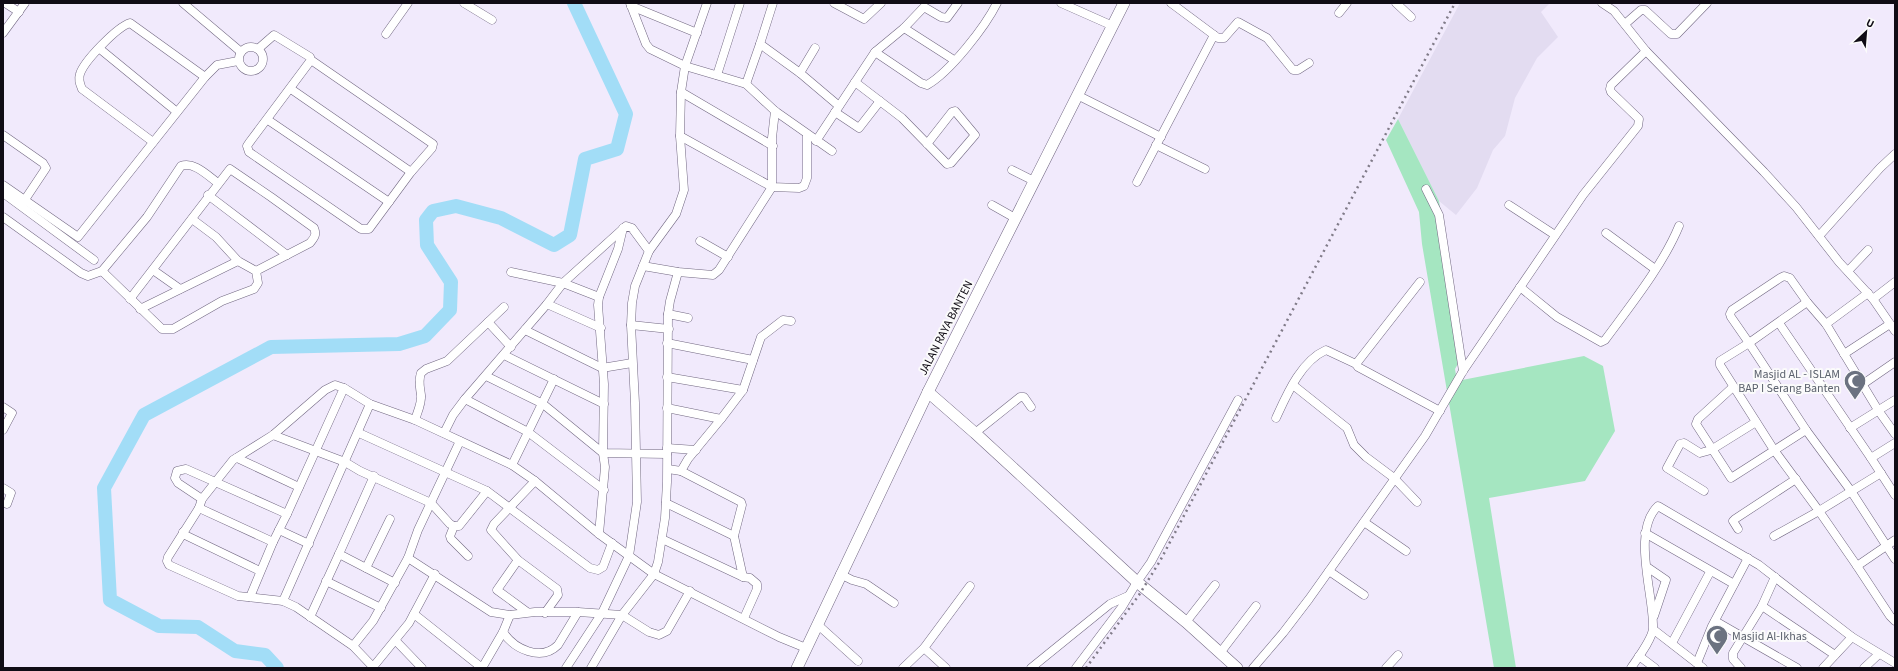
<svg xmlns="http://www.w3.org/2000/svg" width="1898" height="671" font-family="'Source Sans 3',sans-serif">
	<style>
		.commercial { fill: #e3dcf1 }
		.green { fill: #a5e6c1 }
		.lines { fill: none; stroke-linecap: round; stroke-linejoin: round }
		.river { stroke: #a2ddf7; stroke-width: 14 }
		.minor-casing { stroke: #726882; stroke-width: 9 }
		.major-casing { stroke: #726882; stroke-width: 12 }
		.minor { stroke: #fff; stroke-width: 8 }
		.major { stroke: #fff; stroke-width: 11 }
		.rail { stroke: #807b88; stroke-width: 2.5; stroke-dasharray: 2 4; stroke-linecap: butt }
		.labels { text-anchor: middle; dominant-baseline: central; stroke-width: 4; stroke-linejoin: round; paint-order: stroke }
		.street-label { font-size: 12px; fill: #100c15; stroke: #fbfbfb }
		.worship-label { font-size: 12px; fill: #5b616d; stroke: #fbfbfb; text-anchor: end }
	</style>
	<rect width="100%" height="100%" fill="#f1eafc"/>
	<polygon class="commercial" points="1460,3 1550,3 1541,12 1558,37 1537,58 1515,98 1505,136 1493,150 1477,188 1456,215 1439,201 1398,119"/>
	<polygon class="green" points="1398,119 1439,201 1464,353 1455,369 1457,381 1584,356 1603,366 1615,431 1585,481 1489,498 1516,668 1494,668 1422,244 1419,212 1386,140"/>
	<g class="lines">
		<polyline class="river" points="277,668 265,655 235,651 198,627 159,626 110,600 104,488 144,415 271,347 399,344 425,336 450,310 451,282 427,245 426,220 433,211 456,206 501,218 554,245 570,235 585,159 617,149 626,114 574,3"/>
		<g class="minor-casing">
			<g id="minor">
				<polyline points="5,3 19,12"/>
				<polyline points="183,3 241,52"/>
				<polyline points="464,3 492,20"/>
				<polyline points="630,3 646,44 650,49 685,66 746,84 775,111 832,151"/>
				<polyline points="773,3 760,44 800,73 839,106"/>
				<polyline points="834,3 864,19 881,3"/>
				<polyline points="1061,3 1113,26"/>
				<polyline points="1171,3 1218,38 1224,38 1238,22 1267,38 1293,70 1298,70 1309,63"/>
				<polyline points="1396,3 1411,17"/>
				<polyline points="1602,3 1614,11 1646,51 1764,172 1796,207 1839,262 1873,299 1895,331"/>
				<polyline points="631,6 697,33"/>
				<polyline points="1339,13 1347,3"/>
				<polyline points="1625,24 1641,10 1645,10 1671,34 1677,34 1707,3"/>
				<polyline points="904,28 954,60"/>
				<polyline points="3,33 25,3"/>
				<polyline points="386,34 408,3"/>
				<circle cx="251" cy="59" r="12"/>
				<polyline points="100,49 177,112"/>
				<polyline points="258,49 274,35 310,57 311,60 249,143 247,146 249,152 361,229 369,229 411,172 432,148 433,144 311,60"/>
				<path d="M875 52 921 83 927 85C950 72 985 27 997 3"/>
				<polyline points="800,73 815,48"/>
				<polyline points="717,75 740,3"/>
				<polyline points="855,82 902,118 947,164 951,163 975,135 955,111 952,112 927,144"/>
				<polyline points="746,84 760,44"/>
				<polyline points="291,89 411,172"/>
				<polyline points="681,92 773,146"/>
				<polyline points="1077,95 1161,137"/>
				<polyline points="775,111 772,138 772,187 799,188 804,186 807,178 807,135"/>
				<polyline points="835,112 859,128 880,101"/>
				<polyline points="268,120 389,202"/>
				<polyline points="3,135 43,163 46,168 24,201"/>
				<polyline points="816,141 875,52 904,28 924,7 941,17 947,18 958,3"/>
				<path d="M153 142 82 89C80 84 78 80 80 74 84 61 117 27 130 23L205 77"/>
				<polyline points="1156,145 1205,169"/>
				<polyline points="1012,170 1034,181"/>
				<polyline points="1137,182 1214,35"/>
				<polyline points="3,185 78,237 205,77 217,65 238,61"/>
				<polyline points="1426,189 1439,215 1463,371"/>
				<polyline points="3,193 94,260"/>
				<polyline points="208,195 287,255"/>
				<polyline points="992,205 1015,218"/>
				<polyline points="1509,205 1555,235"/>
				<polyline points="3,217 81,273 88,276 102,271"/>
				<path d="M192 219 216 237 238 261 256 271 258 283 254 289 222 301 173 329H162L102 271 147 217 181 166C194 161 208 176 218 183"/>
				<polyline points="1606,233 1655,269"/>
				<polyline points="1819,236 1880,168 1895,154"/>
				<polyline points="700,241 728,257"/>
				<polyline points="649,251 676,214 684,190 680,136 681,92 685,66 707,3"/>
				<polyline points="643,266 678,272 713,275 719,270 772,187 680,136"/>
				<polyline points="153,270 180,289"/>
				<polyline points="1848,271 1868,250"/>
				<polyline points="511,272 563,283 599,297"/>
				<polyline points="1420,282 1356,364 1358,367 1440,411"/>
				<path d="M1520 287 1557 317 1601 342 1605 340C1630 306 1663 265 1679 226"/>
				<path d="M130 299 230 169 271 197 314 228C317 235 314 238 310 243L256 271"/>
				<polyline points="1873,299 1895,282"/>
				<polyline points="1807,302 1749,343 1806,430 1851,491 1895,559"/>
				<polyline points="547,304 563,283 626,226 632,228 649,251 635,286 632,303 631,325 635,403 637,502 629,556 602,613 566,668"/>
				<polyline points="140,309 238,261"/>
				<polyline points="668,314 688,318"/>
				<polyline points="488,322 511,347"/>
				<polyline points="1779,323 1871,458"/>
				<polyline points="1826,324 1868,293"/>
				<polyline points="631,325 669,329"/>
				<polyline points="525,330 602,368 632,363"/>
				<polyline points="667,343 753,360"/>
				<polyline points="1844,354 1890,324"/>
				<polyline points="504,355 604,404"/>
				<polyline points="486,376 543,404 603,453 667,454"/>
				<polyline points="667,377 743,390"/>
				<polyline points="1863,384 1895,362"/>
				<polyline points="1293,385 1347,428 1354,445 1366,457 1394,478 1417,502"/>
				<polyline points="1733,387 1698,419 1696,424 1731,478 1806,430"/>
				<polyline points="465,399 547,304 601,328"/>
				<polyline points="3,407 12,413 3,430"/>
				<polyline points="667,408 721,419 743,390 761,337 783,320 791,321"/>
				<path d="M1276 418C1287 394 1301 361 1326 350L1356 364"/>
				<path d="M415 420C417 413 422 403 421 395 420 387 418 381 421 373L426 369 447 361 504 307"/>
				<polyline points="1850,428 1895,400"/>
				<polyline points="359,433 487,491 590,568 598,570 603,567 612,543"/>
				<polyline points="444,433 453,415 465,399 528,432 604,490"/>
				<polyline points="975,433 1020,397 1024,397 1031,407"/>
				<polyline points="273,435 345,462 360,471 431,503 450,524 454,526"/>
				<polyline points="1895,443 1871,458 1895,495"/>
				<polyline points="667,448 696,450"/>
				<polyline points="237,458 299,487"/>
				<polyline points="512,465 554,379"/>
				<polyline points="681,471 688,459 721,419"/>
				<polyline points="1881,473 1819,511 1857,566 1895,540"/>
				<polyline points="374,476 339,554 395,583"/>
				<polyline points="535,481 494,524 491,530 518,560 557,589 558,595 545,613"/>
				<polyline points="3,488 11,493 7,504"/>
				<polyline points="1704,491 1667,468 1680,444 1684,443 1700,453 1711,450 1756,422"/>
				<polyline points="666,503 734,536"/>
				<polyline points="199,508 273,542 287,514 186,469 177,471 175,478 178,483 202,499"/>
				<polyline points="287,514 344,388"/>
				<polyline points="1364,522 1406,551"/>
				<polyline points="1738,529 1733,521 1735,519 1796,479"/>
				<polyline points="279,530 309,544"/>
				<polyline points="183,532 185,535 260,571"/>
				<polyline points="1645,533 1734,584"/>
				<polyline points="599,534 605,467 603,453 604,384 598,305 599,297 618,249 623,228"/>
				<polyline points="1774,536 1819,511 1774,450 1720,365 1720,361 1749,343 1731,317 1730,314 1732,310 1780,278 1784,276 1790,278 1807,302 1826,324 1878,410 1895,434"/>
				<polyline points="662,539 743,577 734,536 742,505 741,502 681,471 668,469"/>
				<polyline points="468,556 451,539 450,536 454,526 459,526 487,491"/>
				<polyline points="408,558 491,612 510,615 535,612 578,612 622,615 649,632 659,635 667,631 690,591"/>
				<polyline points="518,560 497,590 527,612"/>
				<polyline points="1857,566 1890,616 1895,621"/>
				<polyline points="1647,567 1666,580 1654,616"/>
				<polyline points="366,568 390,519"/>
				<polyline points="1329,571 1364,595"/>
				<polyline points="840,574 852,580 866,584 894,603"/>
				<polyline points="743,577 750,578 757,584 757,589 744,618"/>
				<polyline points="326,581 381,608"/>
				<polyline points="250,597 273,542"/>
				<polyline points="283,601 370,404"/>
				<polyline points="1762,606 1835,655"/>
				<polyline points="414,614 482,668"/>
				<polyline points="310,617 339,554"/>
				<polyline points="1715,621 1797,668"/>
				<polyline points="1186,622 1215,585"/>
				<polyline points="817,624 858,661"/>
				<polyline points="1654,630 1703,668"/>
				<path d="M503 632C514 649 541 662 558 645L578 612"/>
				<polyline points="396,641 422,668"/>
				<polyline points="1672,643 1710,572"/>
				<polyline points="353,646 373,621 408,558 418,530 460,441"/>
				<polyline points="924,648 946,668"/>
				<polyline points="1220,653 1256,606"/>
				<polyline points="1639,656 1655,668"/>
				<polyline points="1697,663 1712,626 1748,558"/>
				<polyline points="373,667 409,623 435,574"/>
				<polyline points="374,668 353,646 296,607 283,601 238,596 169,565 167,561 168,557 199,508 202,499 233,460 273,435 325,390 335,385 344,388 370,404 415,420 512,465 535,481 599,534 654,574 779,637 806,648"/>
				<polyline points="482,668 503,632 510,615"/>
				<polyline points="591,668 622,615 654,574 658,562 665,518 667,482 668,314 670,301 678,272"/>
				<polyline points="903,668 924,648 970,586"/>
				<polyline points="1031,668 1110,604 1128,596"/>
				<polyline points="1076,668 1122,607 1137,582 1151,562 1238,400"/>
				<polyline points="1253,668 1283,633 1309,599 1425,436 1463,371 1583,195 1638,126 1639,119 1611,92 1610,89 1611,85 1646,51"/>
				<polyline points="1386,668 1398,655"/>
				<path d="M1631 668C1637 659 1653 638 1653 628 1654 595 1631 531 1658 506L1759 565 1852 637 1895 663"/>
				<polyline points="1741,668 1733,659 1733,653 1762,606 1775,577"/>
				<polyline points="1823,668 1852,637"/>
				<polyline points="1864,668 1879,654"/>
			</g>
		</g>
		<g class="major-casing">
			<g id="major">
				<polyline points="928,392 975,433 1137,582 1186,622 1237,668"/>
				<polyline points="797,668 928,392 1124,3"/>
			</g>
		</g>
		<use href="#minor" class="minor"/>
		<use href="#major" class="major"/>
		<polyline class="rail" points="1086,668 1139,595 1160,561 1455,3"/>
	</g>
	<defs>
		<g id="mosque-pin" transform="scale(1.15)"><path d="M0 17L-7.5 6A9.5 9.5 0 1 1 7.5 6Z" fill="#6b7280" stroke="#fbfbfb"/><path d="M3.5-4.9A6 6 0 1 0 3.5 4.9A5 5 0 1 1 3.5-4.9Z" fill="#fff"/></g>
	</defs>
	<g fill-rule="evenodd">
		<use href="#mosque-pin" x="1855" y="381"/>
		<use href="#mosque-pin" x="1717" y="636"/>
	</g>
	<g class="labels">
		<g class="street-label">
			<text transform="translate(946 328) rotate(-63)">JALAN RAYA BANTEN</text>
		</g>
		<g class="worship-label">
			<text x="1840" y="374">Masjid AL - ISLAM<tspan x="1840" dy="14">BAP I Serang Banten</tspan></text>
			<text x="1732" y="636" text-anchor="start">Masjid Al-Ikhas</text>
		</g>
	</g>
	<rect width="1898" height="671" fill="none" stroke="#100c15" stroke-width="8"/>
	<g transform="translate(1866 32) rotate(26)" stroke="#fbfbfb" stroke-width="3" paint-order="stroke">
	<path d="M0-3L7 15L0 10L-7 15Z" fill="#100c15"/>
	<text y="-6" font-size="11" font-weight="bold" text-anchor="middle" fill="#100c15">U</text>
	</g>
</svg>
